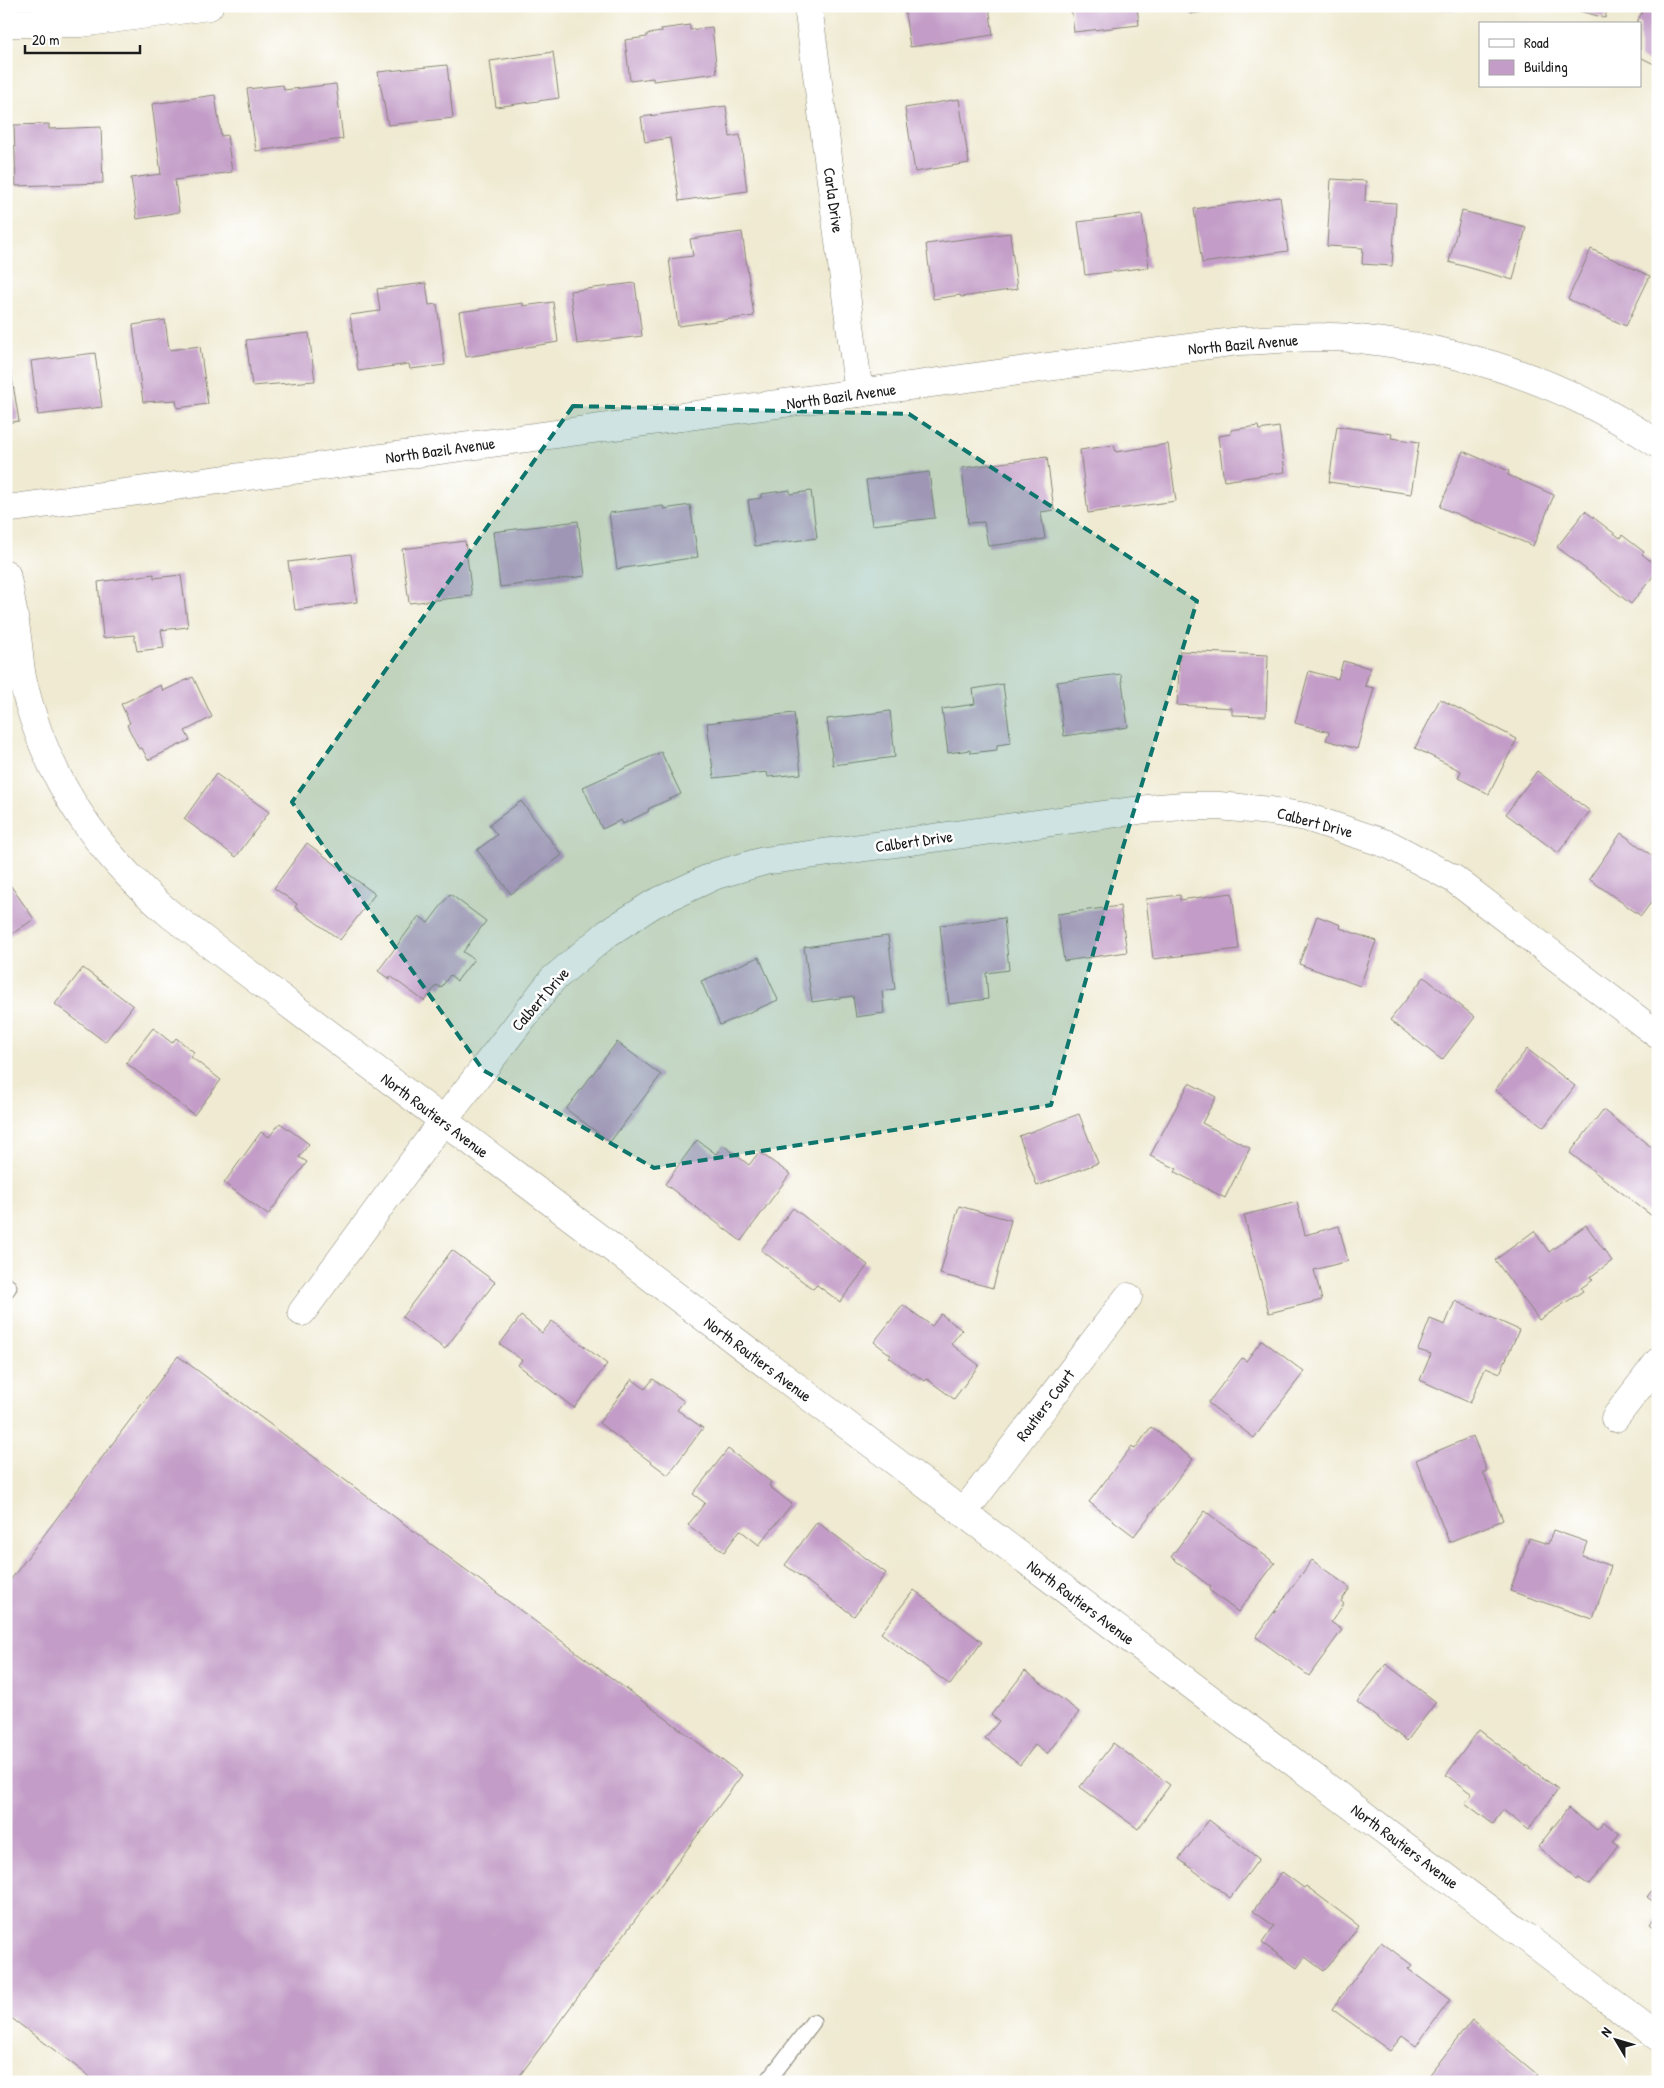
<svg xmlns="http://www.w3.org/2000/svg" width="1664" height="2088" font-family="'Patrick Hand',sans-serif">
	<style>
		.building { fill: #c39dc7 }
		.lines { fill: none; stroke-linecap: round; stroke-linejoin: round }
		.service-casing { stroke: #868376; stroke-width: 17 }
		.minor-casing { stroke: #868376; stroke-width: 29 }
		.service { stroke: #fff; stroke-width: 15 }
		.minor { stroke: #fff; stroke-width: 28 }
		.marked { fill: #0f766e; fill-opacity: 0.2; stroke: #0f766e; stroke-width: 4; stroke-dasharray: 10 6; stroke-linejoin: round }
		.labels { text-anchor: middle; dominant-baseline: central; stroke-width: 5; stroke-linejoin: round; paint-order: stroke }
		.street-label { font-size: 16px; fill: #1c1c1c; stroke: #fff }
	</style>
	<rect width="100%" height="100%" fill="#fff"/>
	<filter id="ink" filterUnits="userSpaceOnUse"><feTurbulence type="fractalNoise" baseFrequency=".02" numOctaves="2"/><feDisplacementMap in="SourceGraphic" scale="10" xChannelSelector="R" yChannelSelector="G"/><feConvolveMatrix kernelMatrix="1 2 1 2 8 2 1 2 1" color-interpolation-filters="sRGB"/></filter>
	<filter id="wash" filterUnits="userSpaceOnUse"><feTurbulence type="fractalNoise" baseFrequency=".0096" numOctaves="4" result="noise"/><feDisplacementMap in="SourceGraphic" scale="20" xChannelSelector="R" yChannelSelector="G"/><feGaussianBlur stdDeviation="1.12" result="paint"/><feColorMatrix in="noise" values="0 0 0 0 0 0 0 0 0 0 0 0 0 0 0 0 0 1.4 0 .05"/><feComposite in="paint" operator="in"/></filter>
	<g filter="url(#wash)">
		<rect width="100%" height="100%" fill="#efead1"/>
		<g id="blocks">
			<g class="building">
				<polygon points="904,6 989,6 993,35 910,47"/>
				<polygon points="1071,6 1137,6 1139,25 1074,32"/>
				<polygon points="1189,6 1235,6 1235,7 1190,14"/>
				<polygon points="1424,6 1455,6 1454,10 1423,8"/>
				<polygon points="1562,6 1608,6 1605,18"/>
				<polygon points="1645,6 1658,6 1658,66 1640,57 1640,24 1636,24"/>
				<polygon points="690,25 690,30 712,27 717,73 653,81 653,78 630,81 625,40 647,37 647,34 662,32 661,29"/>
				<polygon points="553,52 559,98 496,107 490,61"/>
				<polygon points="447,65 453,118 388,125 378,72"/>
				<polygon points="336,84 343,139 256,151 247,89 283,85 284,90"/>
				<polygon points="215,95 221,136 227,135 232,172 175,180 179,212 137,219 131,178 161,174 152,104"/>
				<polygon points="959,99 969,163 915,172 905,108"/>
				<polygon points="726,106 730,137 740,135 747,191 679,201 670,138 645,142 641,117"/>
				<polygon points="49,124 49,129 101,127 103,183 16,186 14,125"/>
				<polygon points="1331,179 1366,181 1365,201 1396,203 1392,266 1362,264 1363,248 1327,246"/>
				<polygon points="1280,197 1288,251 1202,263 1194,209"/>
				<polygon points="1462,211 1526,227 1513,280 1449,262"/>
				<polygon points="1142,214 1149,267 1085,275 1078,222"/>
				<polygon points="742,232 754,316 678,326 669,259 693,256 690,239"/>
				<polygon points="1010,233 1017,289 961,297 960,295 933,299 926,244"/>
				<polygon points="1591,249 1650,276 1626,326 1568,299"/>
				<polygon points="426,283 429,305 437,304 445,365 410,369 409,364 358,371 350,315 380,311 377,289"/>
				<polygon points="635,283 642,336 577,344 570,291"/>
				<polygon points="553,302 558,342 466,357 459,312 523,303 523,306"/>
				<polygon points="165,320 169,350 200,346 208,404 177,408 176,400 143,402 133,325"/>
				<polygon points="309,333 315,381 252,386 246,340"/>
				<polygon points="95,353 102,407 38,415 31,361"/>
				<polygon points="6,360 9,360 19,421 6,423"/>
				<polygon points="1258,426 1259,430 1279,427 1285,472 1224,481 1218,436 1231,434 1231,430"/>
				<polygon points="1337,426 1392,434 1391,438 1419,442 1411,494 1329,482"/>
				<polygon points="1168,444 1176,501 1088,513 1080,450 1114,445 1116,452"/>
				<polygon points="1463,451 1509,471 1508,475 1554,495 1533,546 1440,507"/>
				<polygon points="1047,457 1054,510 1041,512 1045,539 988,546 984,522 968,523 962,468"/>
				<polygon points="929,472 935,518 872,525 866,480"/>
				<polygon points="790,490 790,494 811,491 817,538 755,546 748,500 761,498 761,494"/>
				<polygon points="690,505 698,557 617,569 609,513 663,506 664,509"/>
				<polygon points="1585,511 1620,538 1622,535 1644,552 1642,554 1658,567 1658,570 1631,604 1557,547"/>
				<polygon points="578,521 585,576 500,587 493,532"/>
				<polygon points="465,541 472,596 409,603 402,549"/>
				<polygon points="351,554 357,602 295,610 288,562"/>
				<polygon points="154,574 154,578 181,575 188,627 161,630 164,648 137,651 134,635 103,638 98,582"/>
				<polygon points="1180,651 1268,655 1266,716 1232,715 1232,708 1177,705"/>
				<polygon points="1343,661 1370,668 1365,686 1374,688 1357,749 1326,740 1329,732 1295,723 1309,671 1338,679"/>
				<polygon points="1121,674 1128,727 1064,736 1057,682"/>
				<polygon points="193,677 212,717 185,731 190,740 148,760 142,748 139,749 127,725 130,723 121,704 161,685 163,691"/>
				<polygon points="1003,684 1011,743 997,745 997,750 970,753 970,750 948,753 942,709 975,704 973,689"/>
				<polygon points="1440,699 1517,739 1489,794 1458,778 1461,771 1415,748"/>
				<polygon points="890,711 895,757 833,765 827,719"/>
				<polygon points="794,713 801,774 768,777 767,772 714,778 707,723"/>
				<polygon points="661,752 681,794 648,809 649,811 623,824 621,820 602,829 583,787"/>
				<polygon points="1537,771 1590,811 1558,853 1506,814"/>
				<polygon points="216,774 269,812 236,857 184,819"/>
				<polygon points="521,801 562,855 511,894 477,850 497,835 489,825"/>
				<polygon points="1621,833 1658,860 1658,893 1641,916 1589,879"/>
				<polygon points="307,843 375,894 340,940 295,907 297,904 274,888"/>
				<polygon points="6,879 34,919 6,938"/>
				<polygon points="1232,893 1239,949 1153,959 1146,899 1180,895 1180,900"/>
				<polygon points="450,894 486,921 463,952 474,959 457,981 450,975 441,988 437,985 424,1001 390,976 389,979 378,971 419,916 428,923"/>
				<polygon points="1120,906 1127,952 1064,961 1057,914"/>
				<polygon points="1317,916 1341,925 1340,928 1376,941 1360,986 1299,964"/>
				<polygon points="1004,918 1009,970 986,973 988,999 949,1004 940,925"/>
				<polygon points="888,936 895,989 882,991 884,1013 856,1017 853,996 812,1002 804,947"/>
				<polygon points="759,957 778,1000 720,1025 701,981"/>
				<polygon points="83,968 133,1006 105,1042 55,1004"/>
				<polygon points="1424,977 1475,1017 1442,1060 1390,1020"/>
				<polygon points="153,1028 172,1043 176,1038 194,1052 191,1057 221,1080 194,1115 126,1063"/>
				<polygon points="617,1042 661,1075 610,1142 566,1109"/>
				<polygon points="1527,1049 1575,1086 1544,1127 1495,1090"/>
				<polygon points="1189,1083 1216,1097 1202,1123 1250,1148 1225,1198 1175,1172 1177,1169 1150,1156"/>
				<polygon points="1603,1110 1658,1152 1658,1209 1652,1216 1570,1153"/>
				<polygon points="1079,1114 1098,1163 1037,1186 1019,1136"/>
				<polygon points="280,1123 309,1144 299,1157 307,1162 268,1215 224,1183 261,1132 269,1137"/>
				<polygon points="697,1140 716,1154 723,1145 749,1165 759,1152 790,1174 741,1241 665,1184"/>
				<polygon points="1297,1202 1305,1235 1339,1226 1348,1261 1314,1270 1322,1300 1269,1313 1244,1215"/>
				<polygon points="959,1206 1011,1220 993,1288 940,1274"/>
				<polygon points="793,1208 868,1265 840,1302 817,1285 813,1289 761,1250"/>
				<polygon points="1586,1225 1612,1261 1590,1277 1593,1280 1581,1288 1583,1291 1539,1320 1495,1260 1534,1231 1549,1252"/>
				<polygon points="452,1250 495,1282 445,1349 402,1317"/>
				<polygon points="1455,1301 1519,1330 1500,1373 1486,1367 1470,1403 1420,1380 1431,1354 1418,1350 1430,1319 1445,1325"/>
				<polygon points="903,1305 932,1326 941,1314 962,1330 951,1344 979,1365 954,1399 927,1379 925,1381 913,1373 912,1374 889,1357 891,1355 874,1342"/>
				<polygon points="521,1316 542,1333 552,1321 607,1364 574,1408 518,1365 522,1360 500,1344"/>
				<polygon points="1262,1340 1304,1372 1254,1438 1208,1403 1242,1358 1246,1361"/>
				<polygon points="178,1356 742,1775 515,2082 97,2082 6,2014 6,1586"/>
				<polygon points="632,1379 645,1389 653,1379 684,1401 677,1410 703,1428 668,1475 599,1423"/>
				<polygon points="1151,1427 1193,1459 1134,1536 1089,1502 1132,1446 1135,1449"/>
				<polygon points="1473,1436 1487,1471 1483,1472 1503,1520 1449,1542 1416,1460"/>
				<polygon points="728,1449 771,1482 769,1486 792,1504 759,1545 740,1530 724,1552 688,1525 705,1503 693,1494"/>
				<polygon points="1205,1511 1275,1563 1238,1612 1209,1590 1211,1587 1171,1557"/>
				<polygon points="817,1522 886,1573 854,1616 785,1565"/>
				<polygon points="1553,1530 1587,1542 1582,1556 1611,1566 1593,1619 1510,1591 1529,1538 1548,1544"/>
				<polygon points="1312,1560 1350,1588 1341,1601 1344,1604 1331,1622 1342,1630 1309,1676 1256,1637"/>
				<polygon points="914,1590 982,1642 950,1685 881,1633"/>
				<polygon points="1386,1664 1436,1702 1407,1741 1357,1702"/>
				<polygon points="1025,1671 1079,1712 1047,1754 1035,1745 1020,1765 985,1738 999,1721 991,1715"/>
				<polygon points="1479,1730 1558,1789 1528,1830 1503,1810 1493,1824 1465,1803 1472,1794 1446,1775"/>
				<polygon points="1113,1743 1170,1785 1138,1829 1080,1787"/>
				<polygon points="1568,1808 1597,1830 1604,1822 1619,1834 1613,1842 1619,1846 1589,1885 1579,1878 1577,1880 1538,1847"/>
				<polygon points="1209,1820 1259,1859 1230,1898 1179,1859"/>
				<polygon points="1282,1872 1304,1888 1306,1886 1359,1926 1324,1971 1305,1957 1297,1968 1262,1943 1274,1926 1253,1911"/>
				<polygon points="1658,1882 1658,1905 1647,1897"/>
				<polygon points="1658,1913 1658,1930 1650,1924"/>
				<polygon points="1381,1942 1412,1965 1408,1969 1450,2000 1416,2046 1402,2036 1390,2051 1332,2009"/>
				<polygon points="1472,2020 1538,2075 1533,2082 1424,2082"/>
			</g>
		</g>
	</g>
	<g filter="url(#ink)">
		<use href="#blocks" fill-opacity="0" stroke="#868376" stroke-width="1"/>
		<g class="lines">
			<g class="service-casing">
				<g id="service">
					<polyline points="6,1285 9,1287 6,1291"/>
					<polyline points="767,2082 813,2022"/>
				</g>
			</g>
			<g class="minor-casing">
				<g id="minor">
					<polyline points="808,6 859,393"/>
					<polyline points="6,23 81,23 209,6"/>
					<path d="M6 509 1239 341C1268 340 1297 337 1327 337 1346 336 1364 340 1383 342 1482 354 1575 389 1658 444"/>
					<path d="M6 574C10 592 13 611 16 630 19 647 19 665 23 682 46 778 96 852 171 915L1658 2037"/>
					<polyline points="302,1312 443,1121 552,980 608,933 653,904 716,875 764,861 1147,809 1183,806 1219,806 1271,811 1306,817 1390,845 1454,879 1658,1035"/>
					<polyline points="1615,1418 1658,1362"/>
					<polyline points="963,1513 1128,1297"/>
				</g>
			</g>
			<use href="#service" class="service"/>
			<use href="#minor" class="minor"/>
		</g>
	</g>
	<path class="marked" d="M573 406 909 414 1197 601 1120 857 1051 1105 654 1168 483 1070 292 802Z"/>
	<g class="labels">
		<g class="street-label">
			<text transform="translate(834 200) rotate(82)">Carla Drive</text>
			<text transform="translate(1243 344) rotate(-5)">North Bazil Avenue</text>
			<text transform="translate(841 396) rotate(-8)">North Bazil Avenue</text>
			<text transform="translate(440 450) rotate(-8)">North Bazil Avenue</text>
			<text transform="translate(1315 822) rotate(15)">Calbert Drive</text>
			<text transform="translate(914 841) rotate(-8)">Calbert Drive</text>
			<text transform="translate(540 999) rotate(-49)">Calbert Drive</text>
			<text transform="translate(435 1115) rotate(37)">North Routiers Avenue</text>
			<text transform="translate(758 1359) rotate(37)">North Routiers Avenue</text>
			<text transform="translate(1045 1405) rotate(-53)">Routiers Court</text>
			<text transform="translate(1081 1602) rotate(37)">North Routiers Avenue</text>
			<text transform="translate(1405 1846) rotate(37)">North Routiers Avenue</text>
		</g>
	</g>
	<rect width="1664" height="2088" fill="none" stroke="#fff" stroke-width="25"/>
	<rect x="1479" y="22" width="162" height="65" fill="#ffffff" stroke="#a4a4a4"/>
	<rect x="1489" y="39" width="25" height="8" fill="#ffffff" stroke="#a4a4a4"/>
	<text x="1524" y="48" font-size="15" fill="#1c1c1c">Road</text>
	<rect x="1489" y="60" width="25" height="15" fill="#c39dc7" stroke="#a4a4a4"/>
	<text x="1524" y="72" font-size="15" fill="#1c1c1c">Building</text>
	<g transform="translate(1616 2040) rotate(308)" stroke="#ffffff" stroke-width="4" paint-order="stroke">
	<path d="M0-4L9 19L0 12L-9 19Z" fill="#1c1c1c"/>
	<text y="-8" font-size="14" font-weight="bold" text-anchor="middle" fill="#1c1c1c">N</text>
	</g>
	<path d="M25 45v8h115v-8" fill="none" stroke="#1c1c1c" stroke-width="2.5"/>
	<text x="32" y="45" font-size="15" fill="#1c1c1c" stroke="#ffffff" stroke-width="4" paint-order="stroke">20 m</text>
</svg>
